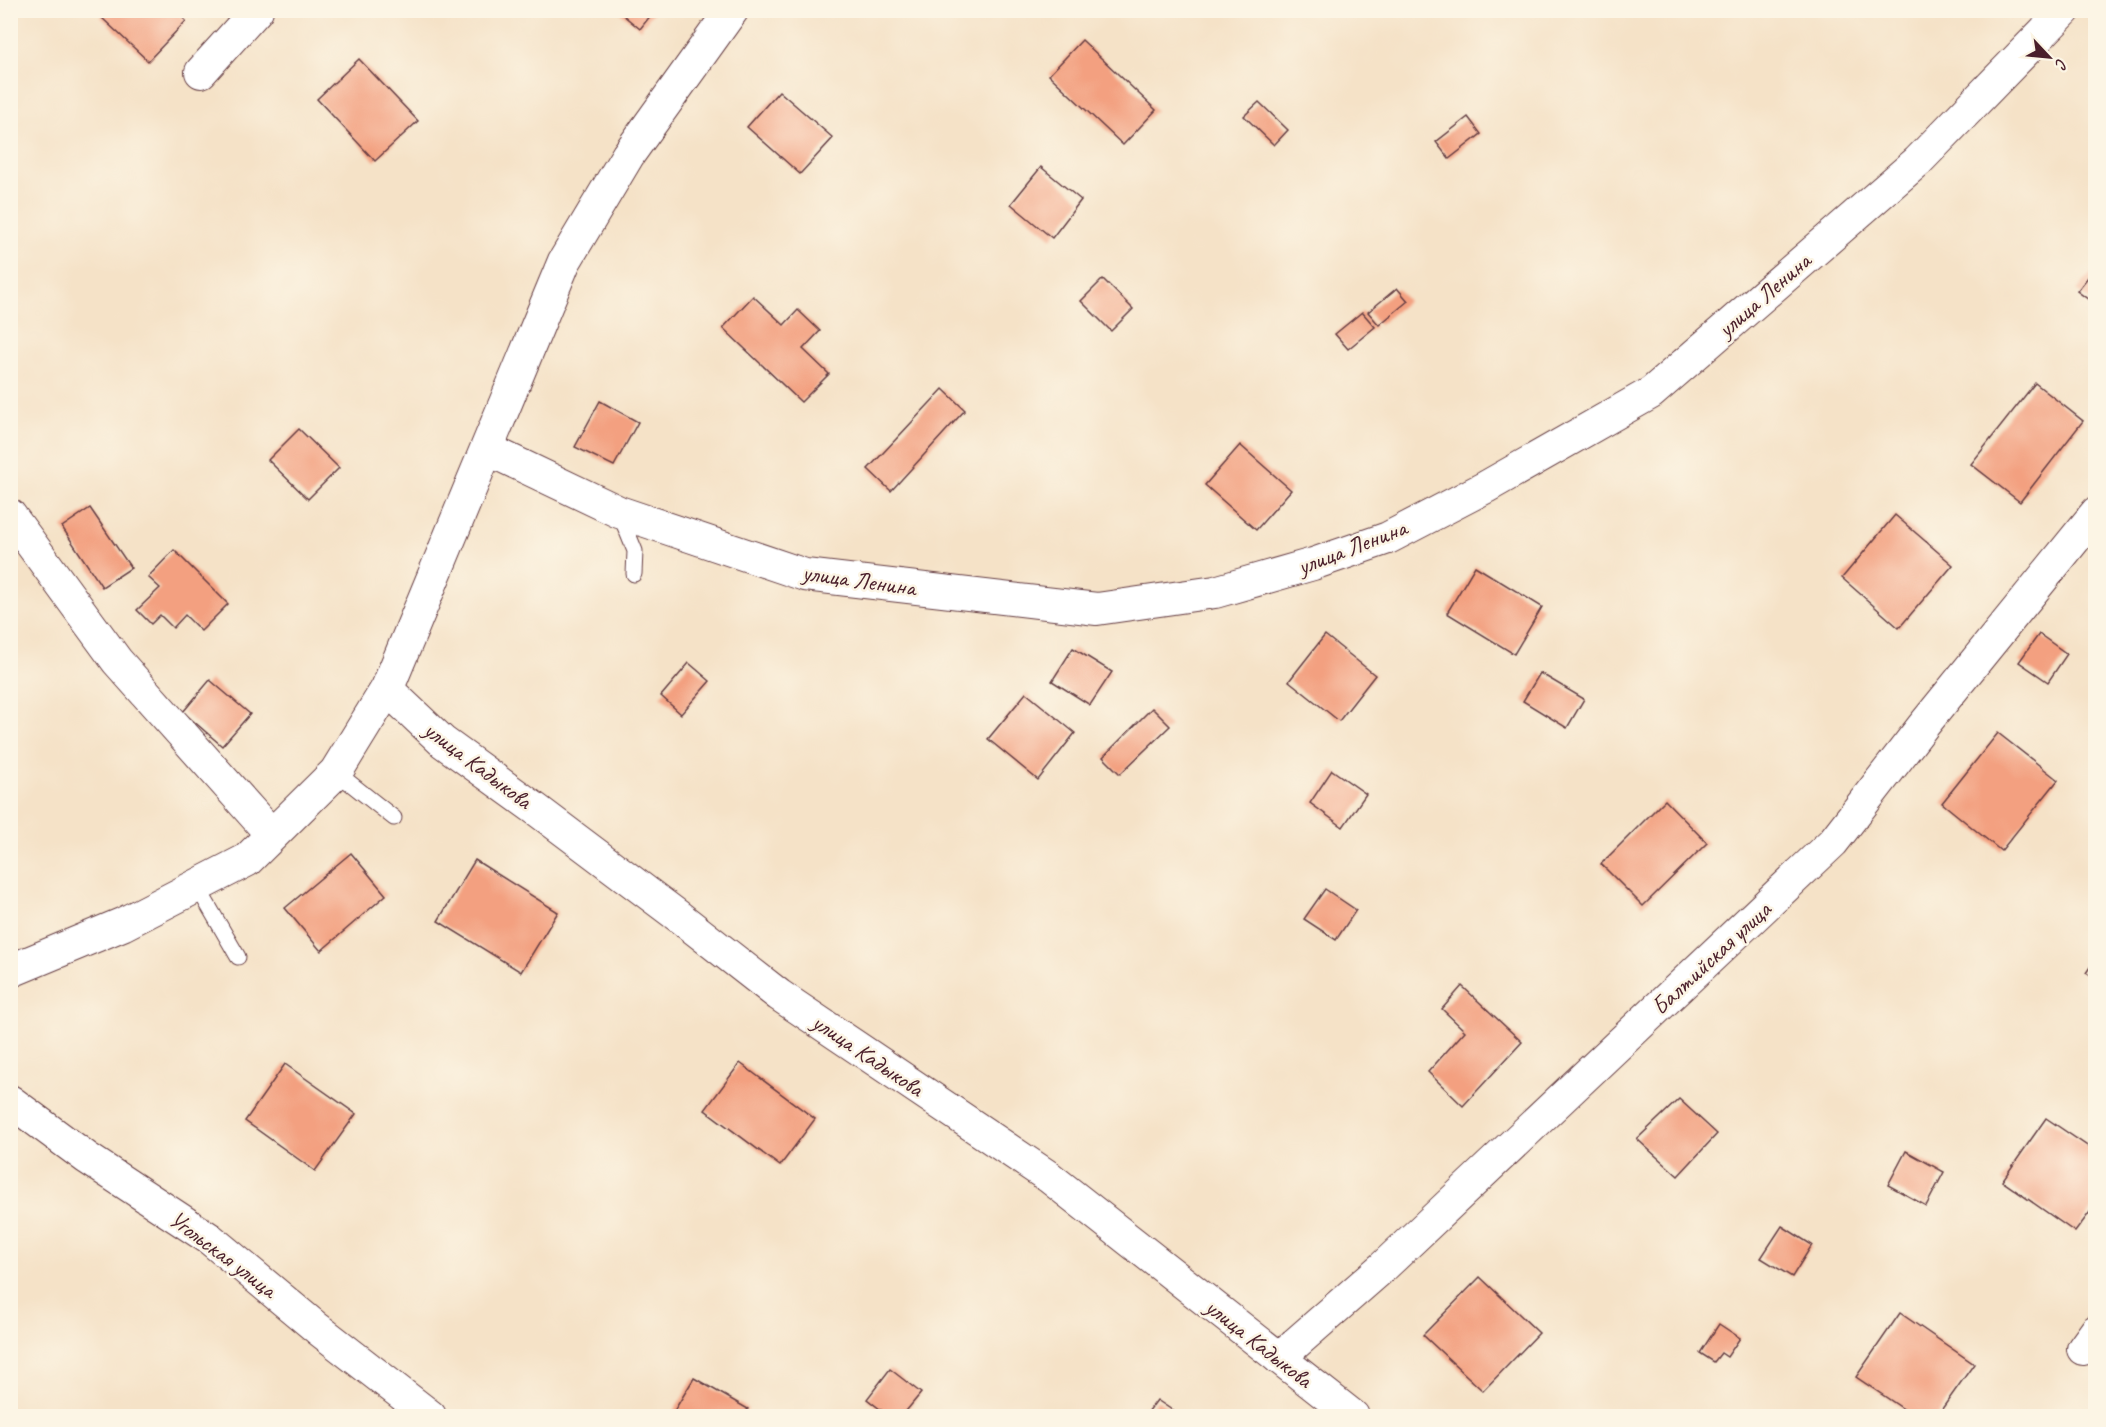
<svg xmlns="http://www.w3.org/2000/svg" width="2106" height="1427" font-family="Caveat,sans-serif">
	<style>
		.building { fill: #f3a080 }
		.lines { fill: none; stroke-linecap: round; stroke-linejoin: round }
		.service-casing { stroke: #643c42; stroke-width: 17 }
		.minor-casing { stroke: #643c42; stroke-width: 34 }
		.tertiary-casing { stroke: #643c42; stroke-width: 35 }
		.service { stroke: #fff; stroke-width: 15 }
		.minor { stroke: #fff; stroke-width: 32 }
		.tertiary { stroke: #fff; stroke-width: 33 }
		.labels { text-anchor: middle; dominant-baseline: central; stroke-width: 5; stroke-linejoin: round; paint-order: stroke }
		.street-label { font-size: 24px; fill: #4a1f2b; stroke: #fcf5e5 }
	</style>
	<rect width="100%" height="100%" fill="#fcf5e5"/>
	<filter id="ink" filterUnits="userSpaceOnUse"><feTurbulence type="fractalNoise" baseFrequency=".0167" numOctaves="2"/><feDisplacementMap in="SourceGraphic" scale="12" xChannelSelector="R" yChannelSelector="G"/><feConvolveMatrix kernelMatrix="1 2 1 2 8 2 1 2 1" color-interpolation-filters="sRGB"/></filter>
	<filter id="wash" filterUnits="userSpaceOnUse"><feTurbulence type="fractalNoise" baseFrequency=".008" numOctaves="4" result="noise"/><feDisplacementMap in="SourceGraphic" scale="24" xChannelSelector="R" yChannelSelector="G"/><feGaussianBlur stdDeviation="1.35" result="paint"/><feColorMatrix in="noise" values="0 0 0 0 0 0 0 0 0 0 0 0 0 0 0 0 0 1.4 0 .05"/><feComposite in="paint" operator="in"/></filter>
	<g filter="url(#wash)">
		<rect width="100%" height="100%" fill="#f5e2c7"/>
		<g id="blocks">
			<g class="building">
				<polygon points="107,10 175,10 186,21 148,61 101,17"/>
				<polygon points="617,10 655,10 640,29"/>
				<polygon points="1082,40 1156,110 1123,145 1049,75"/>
				<polygon points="359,59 418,121 375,161 317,99"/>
				<polygon points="779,91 833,138 800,174 747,127"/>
				<polygon points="1259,102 1288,130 1274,145 1244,116"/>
				<polygon points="1468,117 1481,134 1449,159 1436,142"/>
				<polygon points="1041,167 1081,200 1052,238 1011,204"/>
				<polygon points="2096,267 2096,305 2077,291"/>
				<polygon points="1103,279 1133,309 1111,331 1081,301"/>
				<polygon points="1397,288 1408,301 1379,325 1368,312"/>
				<polygon points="753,296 784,325 798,310 820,331 803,349 829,374 801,402 723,328"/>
				<polygon points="1362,312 1375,327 1348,349 1335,334"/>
				<polygon points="2035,383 2083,421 2020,502 1971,464"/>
				<polygon points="943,389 965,410 891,491 868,469"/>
				<polygon points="600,401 638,422 614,466 575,447"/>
				<polygon points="299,429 339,468 308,499 268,460"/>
				<polygon points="1240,445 1291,490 1256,530 1205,485"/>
				<polygon points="90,508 131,568 102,587 62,527"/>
				<polygon points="1895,515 1953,565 1899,628 1842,578"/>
				<polygon points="174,550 228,604 201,631 185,615 173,628 160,615 151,624 137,610 160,588 148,577"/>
				<polygon points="1475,566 1542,607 1514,654 1447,613"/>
				<polygon points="2039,634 2067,654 2048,682 2019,662"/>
				<polygon points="1325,635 1375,675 1339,721 1289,681"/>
				<polygon points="1073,648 1112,672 1090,705 1052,681"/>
				<polygon points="689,663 710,681 681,714 661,696"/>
				<polygon points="1540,673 1584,699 1567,728 1523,701"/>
				<polygon points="210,680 250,714 222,746 183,712"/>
				<polygon points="1026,693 1075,733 1038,780 988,739"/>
				<polygon points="1152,708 1170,726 1120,774 1103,757"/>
				<polygon points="1998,733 2058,780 2001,851 1942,803"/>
				<polygon points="1332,770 1366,794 1343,827 1310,803"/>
				<polygon points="1665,800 1707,843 1643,906 1601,864"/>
				<polygon points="351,853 386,895 321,951 285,908"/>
				<polygon points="475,860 558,912 521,972 438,921"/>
				<polygon points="1325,889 1356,910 1336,940 1304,919"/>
				<polygon points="2096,958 2096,979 2086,973"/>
				<polygon points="1462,986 1522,1042 1463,1106 1428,1072 1465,1031 1442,1009"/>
				<polygon points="740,1063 815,1119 780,1166 705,1110"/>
				<polygon points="285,1064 356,1114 315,1171 245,1121"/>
				<polygon points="1679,1099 1717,1134 1678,1176 1637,1139"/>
				<polygon points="2046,1118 2096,1152 2096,1204 2075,1232 2002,1181"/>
				<polygon points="1906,1151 1944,1172 1926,1206 1888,1185"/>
				<polygon points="1782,1226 1812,1245 1792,1277 1761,1258"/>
				<polygon points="1480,1277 1539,1333 1483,1391 1423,1335"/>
				<polygon points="1900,1313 1974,1364 1937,1416 1914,1416 1856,1377"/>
				<polygon points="1719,1324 1740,1338 1727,1357 1721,1353 1714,1362 1700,1353"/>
				<polygon points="890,1369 921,1393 902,1416 889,1416 867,1399"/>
				<polygon points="694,1378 748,1409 743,1416 671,1416"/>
				<polygon points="1157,1400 1181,1416 1145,1416"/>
			</g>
		</g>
	</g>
	<g filter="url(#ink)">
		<use href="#blocks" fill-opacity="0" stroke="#643c42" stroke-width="1.5"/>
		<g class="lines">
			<g class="service-casing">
				<g id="service">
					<polyline points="619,512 635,551 634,574"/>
					<polyline points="336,772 394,818"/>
					<polyline points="197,886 238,957"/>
				</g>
			</g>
			<g class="minor-casing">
				<g id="minor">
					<polyline points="201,72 257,10"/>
					<polyline points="487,449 619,512 805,575 1097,609 1215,592 1313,564 1388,538 1486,487 1651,393 1918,161 2065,10"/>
					<polyline points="10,515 117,661 272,835"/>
					<polyline points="387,689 443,742 537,810 678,916 779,995 1049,1177 1353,1416"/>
					<polyline points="10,1101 87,1158 210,1239 318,1329 430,1416"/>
					<polyline points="2083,1349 2096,1331"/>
					<polyline points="1279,1358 1383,1267 1833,842 1923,726 2096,513"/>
				</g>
			</g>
			<g class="tertiary-casing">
				<polyline id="tertiary" points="10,971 123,924 247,860 336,772 387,689 564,262 628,155 732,10"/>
			</g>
			<use href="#service" class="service"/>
			<use href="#minor" class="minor"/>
			<use href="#tertiary" class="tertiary"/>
		</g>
	</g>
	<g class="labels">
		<g class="street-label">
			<text transform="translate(1764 295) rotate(-41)">улица Ленина</text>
			<text transform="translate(1352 547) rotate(-21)">улица Ленина</text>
			<text transform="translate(859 580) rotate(8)">улица Ленина</text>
			<text transform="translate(478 765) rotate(37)">улица Кадыкова</text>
			<text transform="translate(1711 958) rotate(-43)">Балтийская улица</text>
			<text transform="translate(868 1055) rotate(34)">улица Кадыкова</text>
			<text transform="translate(223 1254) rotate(37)">Угольская улица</text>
			<text transform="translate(1259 1343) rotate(38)">улица Кадыкова</text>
		</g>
	</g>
	<rect width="2106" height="1427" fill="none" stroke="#fcf5e5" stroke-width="36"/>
	<g transform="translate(2049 57) rotate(116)" stroke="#fcf5e5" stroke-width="4.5" paint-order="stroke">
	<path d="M0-4.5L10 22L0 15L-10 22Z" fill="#4a1f2b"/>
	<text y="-9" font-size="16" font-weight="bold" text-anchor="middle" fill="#4a1f2b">С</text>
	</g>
</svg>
